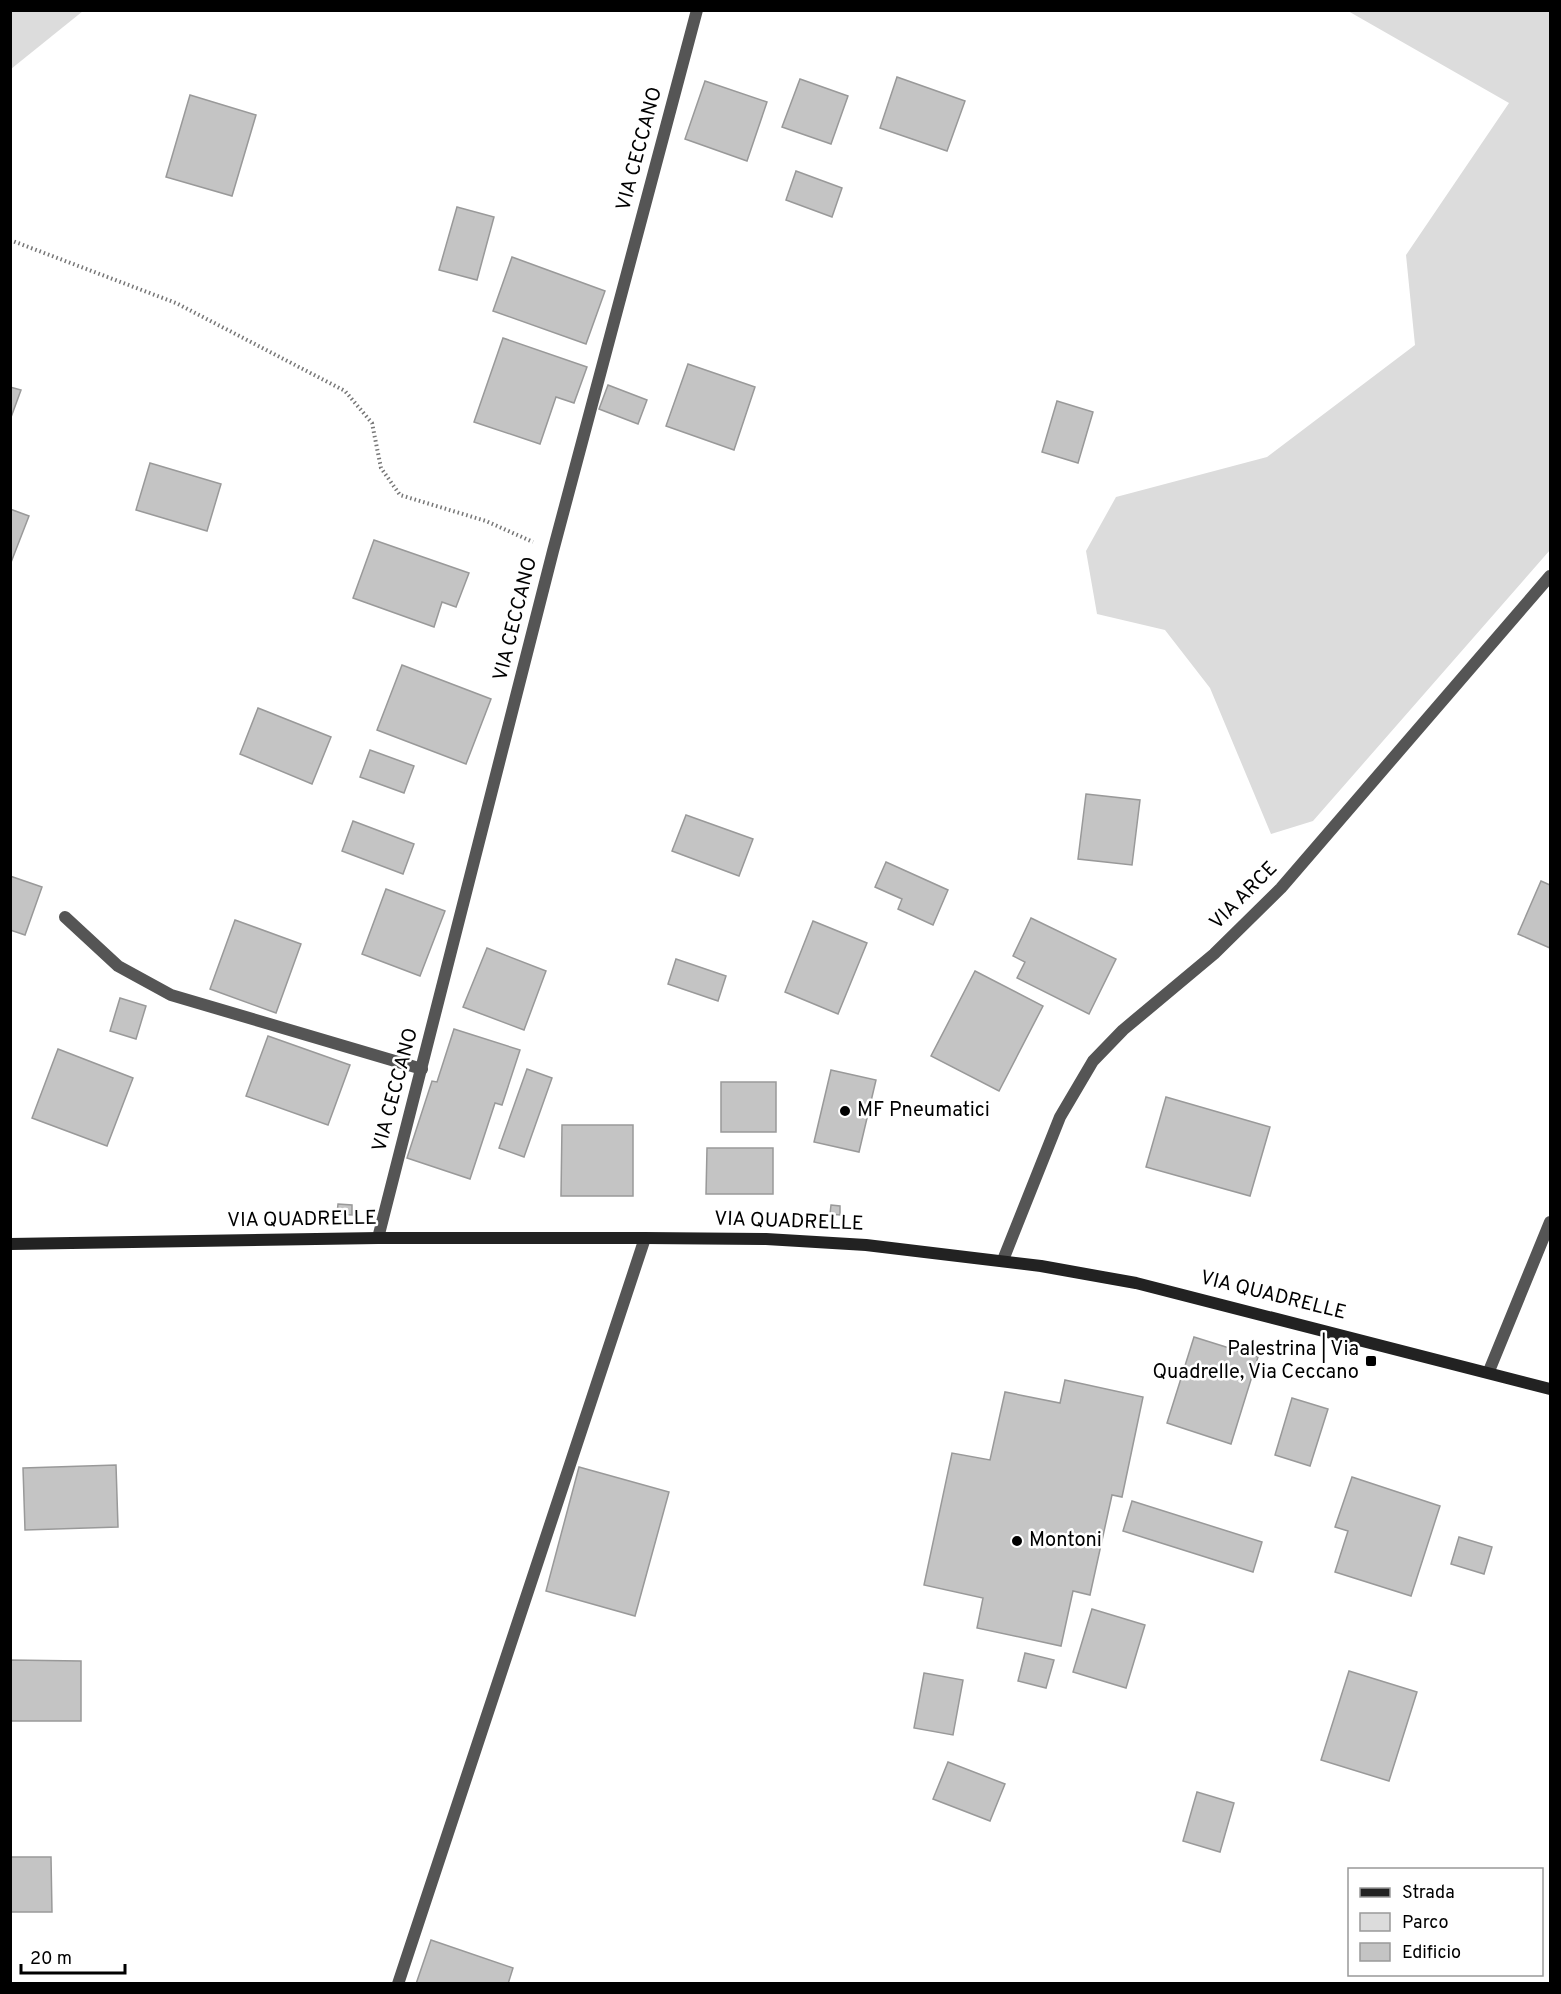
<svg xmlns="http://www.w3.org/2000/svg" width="1561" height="1994" font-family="Overpass,sans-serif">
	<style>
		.green { fill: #dcdcdc }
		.building { fill: #c4c4c4; stroke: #999; stroke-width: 1.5 }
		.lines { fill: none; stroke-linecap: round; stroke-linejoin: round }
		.path { stroke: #777; stroke-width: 4; stroke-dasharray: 1.5 3; stroke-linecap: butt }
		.lane { stroke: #555; stroke-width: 12 }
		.secondary { stroke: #222; stroke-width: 12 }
		.poi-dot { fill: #000; stroke: #fff; stroke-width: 2 }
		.labels { text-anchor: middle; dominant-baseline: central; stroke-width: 5; stroke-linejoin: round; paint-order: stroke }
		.street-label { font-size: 20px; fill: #000; stroke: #fff }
		.poi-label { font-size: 20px; fill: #000; stroke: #fff; text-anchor: start }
	</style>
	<rect width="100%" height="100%" fill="#fff"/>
	<g class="green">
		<polygon points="11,10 83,10 83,11 11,69"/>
		<polygon points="1348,11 1550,11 1550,550 1313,821 1271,834 1210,688 1165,630 1097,614 1086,551 1116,497 1267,457 1415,345 1406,255 1509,103"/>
	</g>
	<g class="building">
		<polygon points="897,77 965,101 947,151 880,128"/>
		<polygon points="800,79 848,96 831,144 782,127"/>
		<polygon points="705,81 767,102 747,161 685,139"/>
		<polygon points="190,95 256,115 232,196 166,177"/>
		<polygon points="796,171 842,188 832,217 786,200"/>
		<polygon points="457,207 494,217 477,280 439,270"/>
		<polygon points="512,257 605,291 586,344 493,311"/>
		<polygon points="503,338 587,367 574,403 556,397 540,444 474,422"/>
		<polygon points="688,364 755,387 734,450 666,426"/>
		<polygon points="608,385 647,400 638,424 599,409"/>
		<polygon points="10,387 21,390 10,420"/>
		<polygon points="1057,401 1093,412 1078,463 1042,452"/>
		<polygon points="150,463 221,484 207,531 136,510"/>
		<polygon points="10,509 29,516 10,565"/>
		<polygon points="374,540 469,573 456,607 442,602 434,627 353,598"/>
		<polygon points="402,665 491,699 466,764 377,730"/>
		<polygon points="258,708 331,737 312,784 240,754"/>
		<polygon points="370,750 414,766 404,793 360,777"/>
		<polygon points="1086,794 1140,800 1132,865 1078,859"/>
		<polygon points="686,815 753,839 739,876 672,851"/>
		<polygon points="353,821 414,844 403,874 342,851"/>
		<polygon points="886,862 948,890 933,925 898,909 902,899 875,887"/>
		<polygon points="10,876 42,887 25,935 10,930"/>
		<polygon points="1541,881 1550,885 1550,948 1518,934"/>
		<polygon points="386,889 445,911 420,976 362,954"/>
		<polygon points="1031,918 1116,959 1089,1014 1017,978 1025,962 1013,956"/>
		<polygon points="235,920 301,944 276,1013 210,989"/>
		<polygon points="813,921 867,943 838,1014 785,992"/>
		<polygon points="487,948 546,971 524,1030 463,1007"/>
		<polygon points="676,959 726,976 718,1001 668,984"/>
		<polygon points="975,971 1043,1006 999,1091 931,1056"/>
		<polygon points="120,998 146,1006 136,1039 110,1031"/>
		<polygon points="454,1029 520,1050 502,1105 495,1103 470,1179 407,1158 432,1081 437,1082"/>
		<polygon points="268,1036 350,1065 328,1125 246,1096"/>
		<polygon points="58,1049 133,1078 107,1146 32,1118"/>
		<polygon points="527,1069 552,1078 524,1157 499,1148"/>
		<polygon points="831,1070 876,1080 859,1152 814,1142"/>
		<rect x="721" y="1082" width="55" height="50"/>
		<polygon points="1166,1097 1270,1127 1250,1196 1146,1167"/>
		<polygon points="562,1125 633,1125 633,1196 561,1196"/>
		<polygon points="707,1148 773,1148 773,1194 706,1194"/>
		<polygon points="338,1204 352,1205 352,1215 337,1214"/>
		<polygon points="831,1205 840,1206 840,1215 830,1214"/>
		<polygon points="1194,1337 1258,1357 1231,1444 1167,1423"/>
		<polygon points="1065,1380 1143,1397 1122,1497 1112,1495 1090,1595 1073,1591 1061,1646 977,1628 983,1598 924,1585 952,1453 990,1460 1005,1392 1060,1403"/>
		<polygon points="1292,1398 1328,1409 1310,1466 1275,1455"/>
		<polygon points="116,1465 118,1527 25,1530 23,1468"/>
		<polygon points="579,1467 669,1492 635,1616 546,1591"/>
		<polygon points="1352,1477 1440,1506 1411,1596 1335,1572 1348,1531 1335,1527"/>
		<polygon points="1132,1501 1262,1542 1253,1572 1123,1531"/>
		<polygon points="1459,1537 1492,1547 1484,1574 1451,1564"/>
		<polygon points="1092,1609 1145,1625 1126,1688 1073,1672"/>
		<polygon points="1025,1653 1054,1660 1046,1688 1018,1681"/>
		<polygon points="10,1660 81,1661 81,1721 10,1721"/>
		<polygon points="1349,1671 1417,1692 1389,1781 1321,1760"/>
		<polygon points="924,1673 963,1680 953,1735 914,1728"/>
		<polygon points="948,1762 1005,1784 990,1821 933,1799"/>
		<polygon points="1197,1792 1234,1803 1220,1852 1183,1841"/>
		<polygon points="10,1857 51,1857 52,1912 10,1912"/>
		<polygon points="431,1940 513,1968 508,1984 416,1984"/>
	</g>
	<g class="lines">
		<polyline class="path" points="10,240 176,303 345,391 372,423 381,468 400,495 486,521 533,542"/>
		<g class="lane">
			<polyline points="65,917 118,966 171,995 422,1069"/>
			<polyline points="378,1238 553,551 697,10"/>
			<polyline points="1003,1260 1060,1117 1093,1061 1123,1030 1214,954 1281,888 1550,576"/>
			<polyline points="1489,1371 1550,1222"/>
			<polyline points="398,1984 645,1238"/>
		</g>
		<polyline class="secondary" points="10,1244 378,1238 645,1238 766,1239 866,1245 1041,1266 1136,1283 1550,1389"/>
	</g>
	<g class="poi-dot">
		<circle cx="845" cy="1111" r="6"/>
		<rect x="1365" y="1355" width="12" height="12" rx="3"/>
		<circle cx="1017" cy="1541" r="6"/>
	</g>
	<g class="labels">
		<g class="street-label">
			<text transform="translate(640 149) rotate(-75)">VIA CECCANO</text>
			<text transform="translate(516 619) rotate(-76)">VIA CECCANO</text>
			<text transform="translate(1244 896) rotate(-45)">VIA ARCE</text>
			<text transform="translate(396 1090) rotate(-75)">VIA CECCANO</text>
			<text transform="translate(302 1220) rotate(-1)">VIA QUADRELLE</text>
			<text transform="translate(789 1222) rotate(2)">VIA QUADRELLE</text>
			<text transform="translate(1273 1296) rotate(14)">VIA QUADRELLE</text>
		</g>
		<g class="poi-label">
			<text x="857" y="1111">MF Pneumatici</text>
			<text x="1359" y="1350" text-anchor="end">Palestrina | Via<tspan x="1359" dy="23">Quadrelle, Via Ceccano</tspan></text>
			<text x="1029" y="1541">Montoni</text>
		</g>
	</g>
	<rect width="1561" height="1994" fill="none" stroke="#000000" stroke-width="24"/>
	<rect x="1348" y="1868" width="195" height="108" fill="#ffffff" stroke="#999999" stroke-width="1.5"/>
	<rect x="1360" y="1888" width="30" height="9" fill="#222222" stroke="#999999" stroke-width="1.5"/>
	<text x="1402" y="1898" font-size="18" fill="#000000">Strada</text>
	<rect x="1360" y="1913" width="30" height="18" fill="#dcdcdc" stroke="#999999" stroke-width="1.5"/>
	<text x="1402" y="1928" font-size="18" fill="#000000">Parco</text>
	<rect x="1360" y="1943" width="30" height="18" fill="#c4c4c4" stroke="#999999" stroke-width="1.5"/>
	<text x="1402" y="1958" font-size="18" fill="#000000">Edificio</text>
	<path d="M21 1964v9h104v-9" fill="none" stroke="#000000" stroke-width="3"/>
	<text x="30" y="1964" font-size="18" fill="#000000" stroke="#ffffff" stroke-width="4.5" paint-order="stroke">20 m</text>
</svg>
